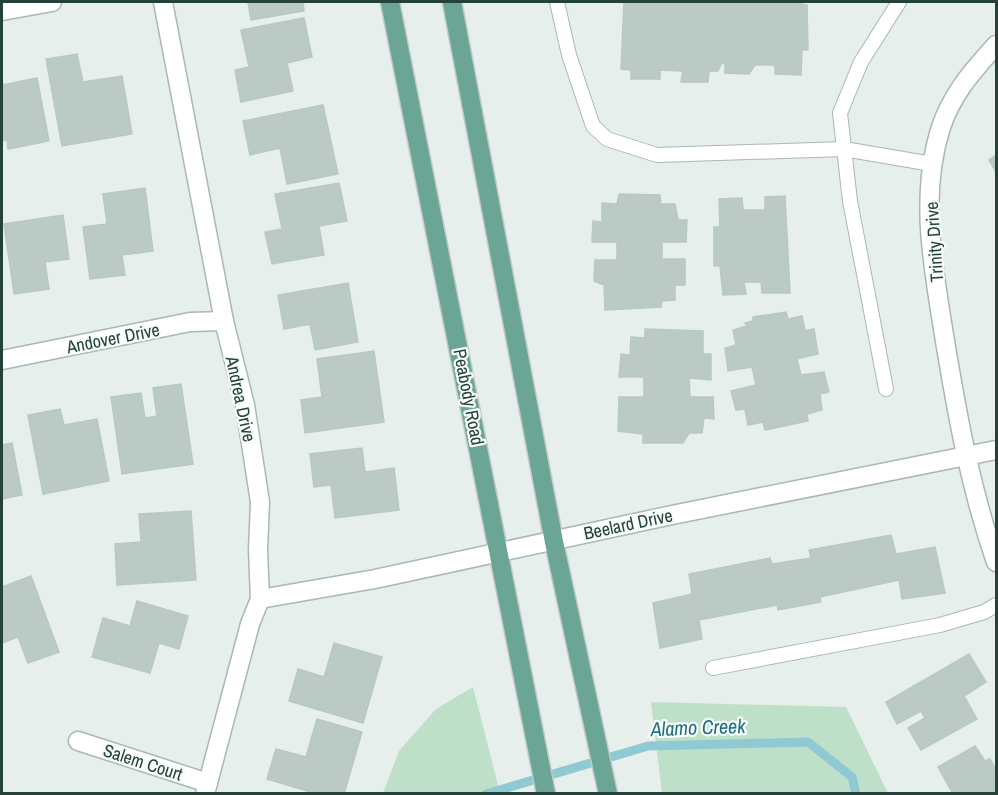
<svg xmlns="http://www.w3.org/2000/svg" width="998" height="795" font-family="'Archivo Narrow',sans-serif">
	<style>
		.green { fill: #bfe0c8 }
		.lines { fill: none; stroke-linecap: round; stroke-linejoin: round }
		.stream { stroke: #8ec9d4; stroke-width: 9 }
		.building { fill: #bbcac4; stroke: #b8c9c2; stroke-width: 1.5 }
		.lane-casing { stroke: #a8b8b2; stroke-width: 16 }
		.street-casing { stroke: #a8b8b2; stroke-width: 21 }
		.primary-casing { stroke: #c2cac8; stroke-width: 21 }
		.lane { stroke: #fff; stroke-width: 14 }
		.street { stroke: #fff; stroke-width: 18 }
		.primary { stroke: #6aa596; stroke-width: 18 }
		.labels { text-anchor: middle; dominant-baseline: central; stroke-width: 4.5; stroke-linejoin: round; paint-order: stroke }
		.street-label { font-size: 18px; fill: #24423a; stroke: #f7fbf9 }
		.water-label { font-size: 20px; font-style: italic; fill: #1c6f80; stroke: #f7fbf9 }
	</style>
	<rect width="100%" height="100%" fill="#e6efeb"/>
	<g class="green">
		<polygon points="473,687 500,793 383,793 399,751 436,709"/>
		<polygon points="651,702 846,707 888,793 662,793"/>
	</g>
	<g class="lines">
		<polyline class="stream" points="486,794 648,746 808,742 852,777 856,794"/>
	</g>
	<g class="building">
		<polygon points="248,2 303,2 304,11 251,20"/>
		<polygon points="624,2 803,2 803,5 807,5 808,50 802,50 801,75 775,74 775,65 755,65 749,74 725,73 725,63 721,64 718,71 709,71 708,82 681,82 683,71 660,70 660,79 631,79 631,70 621,69"/>
		<polygon points="304,18 312,57 287,63 293,91 241,102 235,70 249,67 241,30"/>
		<polygon points="77,54 83,82 122,76 132,134 62,146 46,59"/>
		<polygon points="37,78 49,141 8,149 7,140 2,141 2,79 3,85"/>
		<polygon points="323,105 338,174 287,184 280,148 250,155 243,121"/>
		<polygon points="996,155 996,172 989,160"/>
		<polygon points="339,183 347,221 319,226 324,255 272,264 265,232 282,229 275,194"/>
		<polygon points="145,188 153,251 122,255 125,275 90,279 83,227 107,224 103,194"/>
		<polygon points="619,194 660,195 661,204 675,204 678,220 687,220 686,242 662,242 662,259 685,259 685,285 675,285 675,300 662,301 661,307 605,310 604,285 594,281 595,260 617,260 617,242 592,242 593,221 602,222 602,203 617,204"/>
		<polygon points="785,196 790,293 762,293 761,282 744,282 746,294 723,295 720,266 714,266 714,227 720,227 719,199 742,198 743,210 765,210 765,197"/>
		<polygon points="63,215 69,259 45,262 49,289 14,294 4,224"/>
		<polygon points="348,283 358,342 315,350 310,324 284,329 278,295"/>
		<polygon points="786,312 788,319 802,316 805,331 814,329 818,354 797,359 801,375 824,372 829,392 820,394 822,410 807,414 808,421 765,430 763,422 748,425 745,409 736,410 731,391 756,385 752,367 728,371 725,348 736,345 733,330 747,326 745,323 753,321 753,317"/>
		<polygon points="645,329 703,331 703,354 711,354 711,380 689,378 690,397 713,397 714,419 704,418 702,433 689,433 683,443 643,443 643,434 618,431 619,397 644,397 644,377 619,377 621,354 630,355 631,337 645,338"/>
		<polygon points="374,351 384,422 305,433 301,400 322,397 317,359"/>
		<polygon points="181,384 193,464 122,474 111,397 141,393 145,418 157,416 153,388"/>
		<polygon points="60,409 64,425 97,419 109,481 43,494 28,415"/>
		<polygon points="12,443 22,495 2,499 2,445"/>
		<polygon points="362,448 365,472 394,468 399,510 335,518 331,485 314,487 310,454"/>
		<polygon points="191,511 196,580 117,585 115,544 141,542 139,514"/>
		<polygon points="891,535 896,554 935,547 945,593 902,599 899,580 820,597 821,602 778,610 777,605 699,620 702,639 660,648 653,603 692,594 689,574 770,558 772,564 811,558 809,550"/>
		<polygon points="31,576 59,652 28,663 18,637 2,643 2,587"/>
		<polygon points="137,601 188,616 179,649 159,643 150,673 92,657 103,618 130,626"/>
		<polygon points="334,643 382,657 363,723 289,701 298,669 324,677"/>
		<polygon points="969,654 986,682 964,696 977,719 921,750 908,728 925,718 921,711 897,724 886,702"/>
		<polygon points="317,719 362,732 344,794 317,794 267,779 276,749 306,757"/>
		<polygon points="975,746 985,761 990,759 996,770 996,794 953,794 938,767"/>
	</g>
	<g class="lines">
		<g class="lane-casing">
			<g id="lane">
				<polyline points="557,2 569,55 593,126 607,139 657,155 844,149 932,164"/>
				<polyline points="886,389 850,201 840,113 861,62 899,2"/>
				<polyline points="713,668 940,625 984,612 996,605"/>
			</g>
		</g>
		<g class="street-casing">
			<g id="street">
				<polyline points="163,2 224,321 245,405 260,502 258,550 260,599 250,624 205,794"/>
				<polyline points="2,11 52,2"/>
				<path d="M996 45C973 71 953 92 941 127 919 196 933 266 944 335 957 414 970 487 996 562"/>
				<polyline points="2,360 190,322 224,321"/>
				<polyline points="260,599 375,579 672,515 996,450"/>
				<polyline points="78,741 208,783"/>
			</g>
		</g>
		<g class="primary-casing">
			<g id="primary">
				<polyline points="390,2 546,794"/>
				<polyline points="452,2 554,542 608,794"/>
			</g>
		</g>
		<use href="#lane" class="lane"/>
		<use href="#street" class="street"/>
		<use href="#primary" class="primary"/>
	</g>
	<g class="labels">
		<g class="street-label">
			<text transform="translate(934 242) rotate(-94)">Trinity Drive</text>
			<text transform="translate(113 338) rotate(-11)">Andover Drive</text>
			<text transform="translate(469 397) rotate(79)">Peabody Road</text>
			<text transform="translate(241 399) rotate(78)">Andrea Drive</text>
			<text transform="translate(628 524) rotate(-12)">Beelard Drive</text>
			<text transform="translate(143 762) rotate(18)">Salem Court</text>
		</g>
		<g class="water-label">
			<text transform="translate(698 727) rotate(-2)">Alamo Creek</text>
		</g>
	</g>
	<rect width="998" height="795" fill="none" stroke="#24423a" stroke-width="6"/>
</svg>
